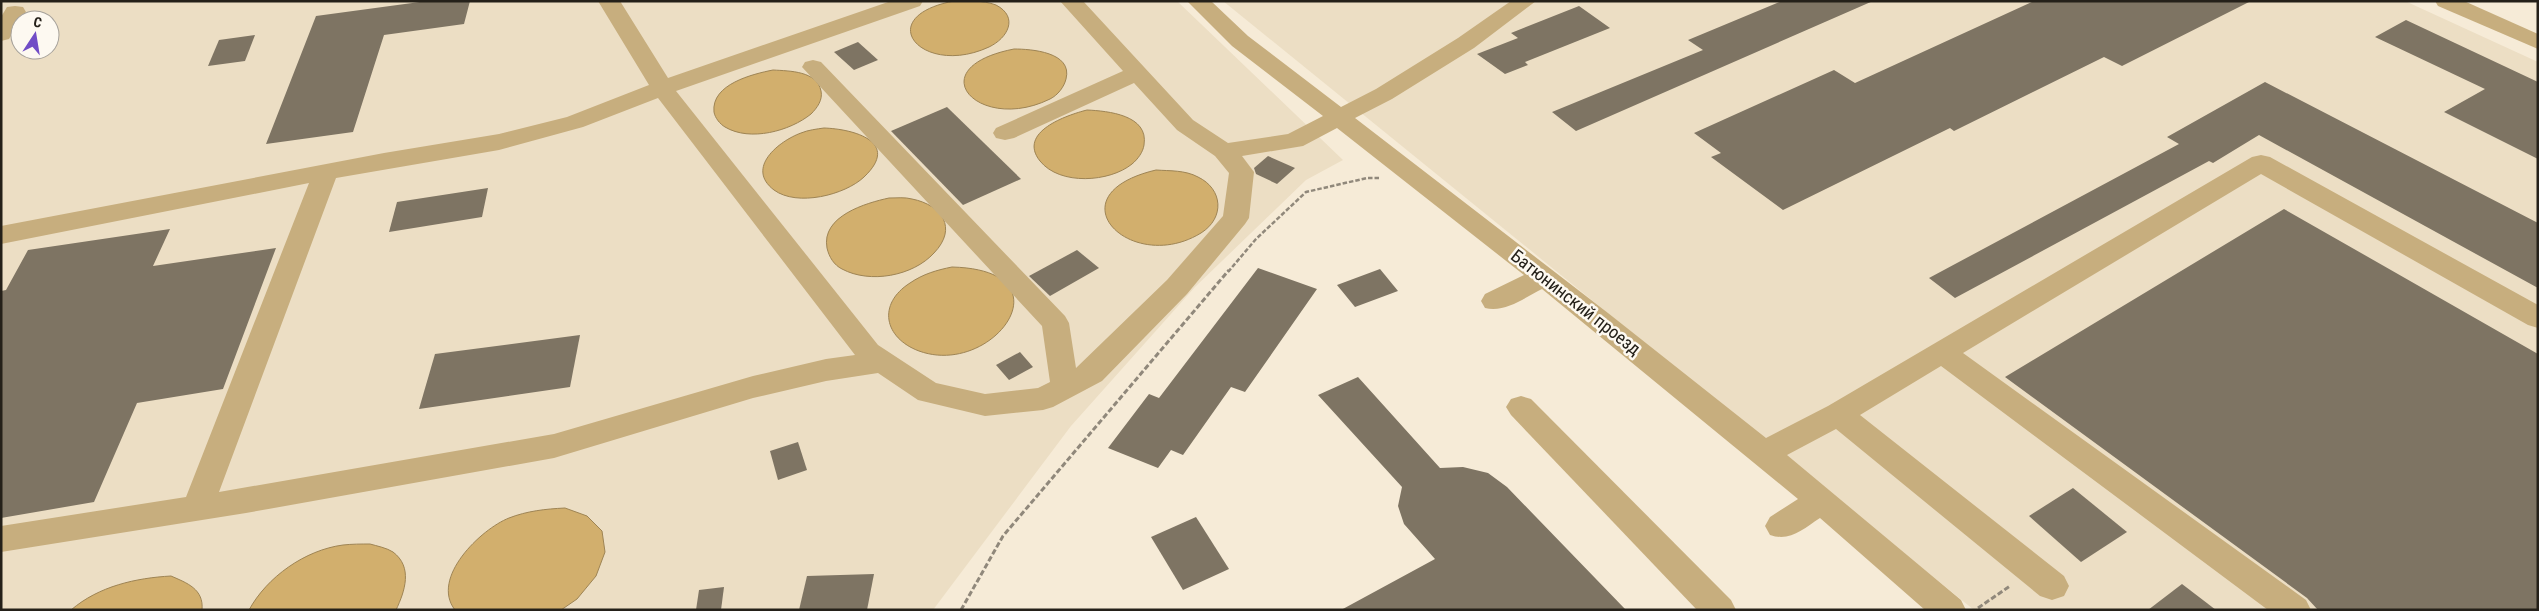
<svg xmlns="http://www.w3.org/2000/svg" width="2539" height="611" font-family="'Roboto Condensed',sans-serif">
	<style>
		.built { fill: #ecdec4; fill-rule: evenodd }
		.water { fill: #d2af6d; stroke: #9e8454 }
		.building { fill: #7e7463 }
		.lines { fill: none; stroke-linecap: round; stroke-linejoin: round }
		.path-far1 { stroke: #90887b; stroke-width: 2.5; stroke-dasharray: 4.5 2; stroke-linecap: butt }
		.path { stroke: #90887b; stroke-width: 3; stroke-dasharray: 5.5 2.5; stroke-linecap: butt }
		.minor { fill: #c7ae7e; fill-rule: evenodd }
		.labels { text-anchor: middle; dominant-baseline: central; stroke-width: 5; stroke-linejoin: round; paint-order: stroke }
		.street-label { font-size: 18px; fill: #242019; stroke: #fdf9f1 }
	</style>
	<rect width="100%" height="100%" fill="#f6ebd7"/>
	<g class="built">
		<path d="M1 1H1177L1343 160 1306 180 1195 287 1071 426 933 610H1ZM20 20H50V50H20Z"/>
		<polygon points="1223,1 2405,1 2538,62 2538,610 1974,610"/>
	</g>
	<g class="water">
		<path d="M954 1C967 1 983 0 996 5 1019 17 1008 38 989 47 922 78 870 17 954 1Z"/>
		<path d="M1014 49C1031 49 1073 52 1066 79 1064 87 1058 95 1050 99 979 134 917 68 1014 49Z"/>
		<path d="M773 70C790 71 817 71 821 91 823 100 817 108 811 114 790 131 750 142 725 127 720 124 715 118 714 112 711 84 753 74 773 70Z"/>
		<path d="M1087 110C1108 111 1149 115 1144 145 1143 152 1138 159 1132 164 1110 182 1060 186 1040 161 1017 132 1067 115 1087 110Z"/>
		<path d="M824 128C854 129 901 142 864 177 845 195 797 207 774 190 745 168 779 141 801 133 808 130 817 129 824 128Z"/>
		<path d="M1156 170C1170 171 1185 170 1198 177 1223 189 1225 218 1201 233 1131 276 1050 195 1156 170Z"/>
		<path d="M889 198C897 198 905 197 912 199 942 205 958 228 934 253 913 276 870 284 842 269 834 265 829 257 827 248 821 216 866 203 889 198Z"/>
		<path d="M952 267C1072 270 993 378 919 351 884 338 877 304 910 283 923 274 937 270 952 267Z"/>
		<path d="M565 508 587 516 602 531 605 552 596 576 577 599 561 610H455C430 578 481 529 509 518 527 511 545 509 565 508Z"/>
		<path d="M370 544C377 546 387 548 393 552 413 567 405 591 396 610H249C267 577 305 550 343 545 352 544 361 544 370 544Z"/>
		<path d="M171 576C187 583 204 589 202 610H71C99 586 136 578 171 576Z"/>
	</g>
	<g class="building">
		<polygon points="427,1 470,1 464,24 384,35 353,132 266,144 316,16"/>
		<polygon points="1782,1 1873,1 1576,131 1552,112 1703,50 1688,40"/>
		<polygon points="2034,1 2251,1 2122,66 2104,57 1954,131 1950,128 1783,210 1711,157 1721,153 1694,133 1834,70 1855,83"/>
		<polygon points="1579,6 1610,28 1525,62 1528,65 1505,74 1477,54 1518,38 1511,33"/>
		<polygon points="2406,20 2538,82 2538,159 2444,112 2485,89 2375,37"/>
		<polygon points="255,35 245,61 208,66 219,40"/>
		<polygon points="858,42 878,60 854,70 834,52"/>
		<polygon points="2265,82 2538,223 2538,288 2259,135 2213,163 2209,161 1955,298 1929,278 2179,144 2167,137"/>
		<polygon points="947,107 1021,179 963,205 891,131"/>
		<polygon points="1268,156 1295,168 1277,184 1256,174 1254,168"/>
		<polygon points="488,188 482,217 389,232 397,202"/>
		<polygon points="2284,209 2538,354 2538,610 2318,610 2307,598 2005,377"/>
		<polygon points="170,229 153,266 276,248 223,389 137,403 94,502 1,518 1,291 6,290 28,250"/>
		<polygon points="1077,250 1099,268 1050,296 1029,276"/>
		<polygon points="1258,268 1317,289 1245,392 1231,387 1183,455 1171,450 1158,468 1108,448 1149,394 1159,398"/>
		<polygon points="1380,269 1398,291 1355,307 1337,285"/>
		<polygon points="580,335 570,387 419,409 435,354"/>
		<polygon points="1020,352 1033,367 1009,380 996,365"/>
		<polygon points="1358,377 1440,468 1463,467 1488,473 1507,487 1626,610 1341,610 1435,559 1404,524 1398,506 1402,487 1318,395"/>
		<polygon points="798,442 807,470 778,480 770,451"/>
		<polygon points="2073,488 2127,532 2081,562 2029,516"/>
		<polygon points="1196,517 1229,569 1183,590 1151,537"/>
		<polygon points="874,574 867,610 799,610 807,576"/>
		<polygon points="2182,584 2216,610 2148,610"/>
		<polygon points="724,587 721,610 696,610 699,590"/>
	</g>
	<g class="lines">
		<polyline class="path-far1" points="1228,272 1256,239 1306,192 1367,178 1380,178"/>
		<g class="path">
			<polyline points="1978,608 2010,586"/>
			<polyline points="961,610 1003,536 1229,270"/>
		</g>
		<g class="minor">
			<path d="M598 1H620L668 78 891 1H923L920 6 676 91 878 345 936 383 985 394 1038 388 1050 382 1042 326 802 67 805 62 813 60 821 62 1065 316 1069 323 1076 368 1167 280 1223 216 1229 173 1215 156 1177 130 1134 83 1014 138 1005 140 996 138 993 133 996 128 1123 71 1060 1H1083L1193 120 1228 143 1288 134 1323 116 1232 46 1187 1H1211L1248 36 1341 107 1376 89 1458 38 1511 1H1536L1474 48 1392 99 1355 118 1608 313 1766 438 1828 406 2252 157 2261 155 2270 157 2538 305V328L2528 325 2261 174 1963 353 2306 600 2311 610H2268L1941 366 1860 415 2064 576 2069 586 2064 596 2052 600 2040 596 1836 429 1787 455 1961 600 1966 610H1925L1820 518C1803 529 1790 542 1770 535L1765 526 1770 517 1798 499 1542 289C1524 298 1505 313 1485 308L1481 301 1485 294 1524 275 1337 128 1303 146 1242 156 1254 172 1249 218 1245 224 1187 294 1102 381 1053 407 1043 410 985 416 918 400 878 373 826 381 753 398 554 458 246 513 1 552V526L186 497 309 183 1 244V226L384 153 499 134 567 117 649 85ZM658 98 855 355 826 359 753 376 554 434 219 492 336 178 499 150 583 127Z"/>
			<polygon points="2435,1 2464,1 2538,34 2538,49 2438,6"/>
			<polygon points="15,6 23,7 26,12 9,39 1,41 1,17 7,7"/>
			<polygon points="1521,396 1531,399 1731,600 1736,610 1697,610 1511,415 1506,407 1511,399"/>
		</g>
	</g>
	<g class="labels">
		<g class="street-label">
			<text transform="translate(1576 302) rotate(38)">Батюнинский проезд</text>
		</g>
	</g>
	<rect width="2539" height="611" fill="none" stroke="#242019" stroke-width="5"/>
	<g transform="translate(35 35) rotate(12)"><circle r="24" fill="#fdf9f1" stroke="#a6a29b"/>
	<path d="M0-4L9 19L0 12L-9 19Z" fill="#714dc6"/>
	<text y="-8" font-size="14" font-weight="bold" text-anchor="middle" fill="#242019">С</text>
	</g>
</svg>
